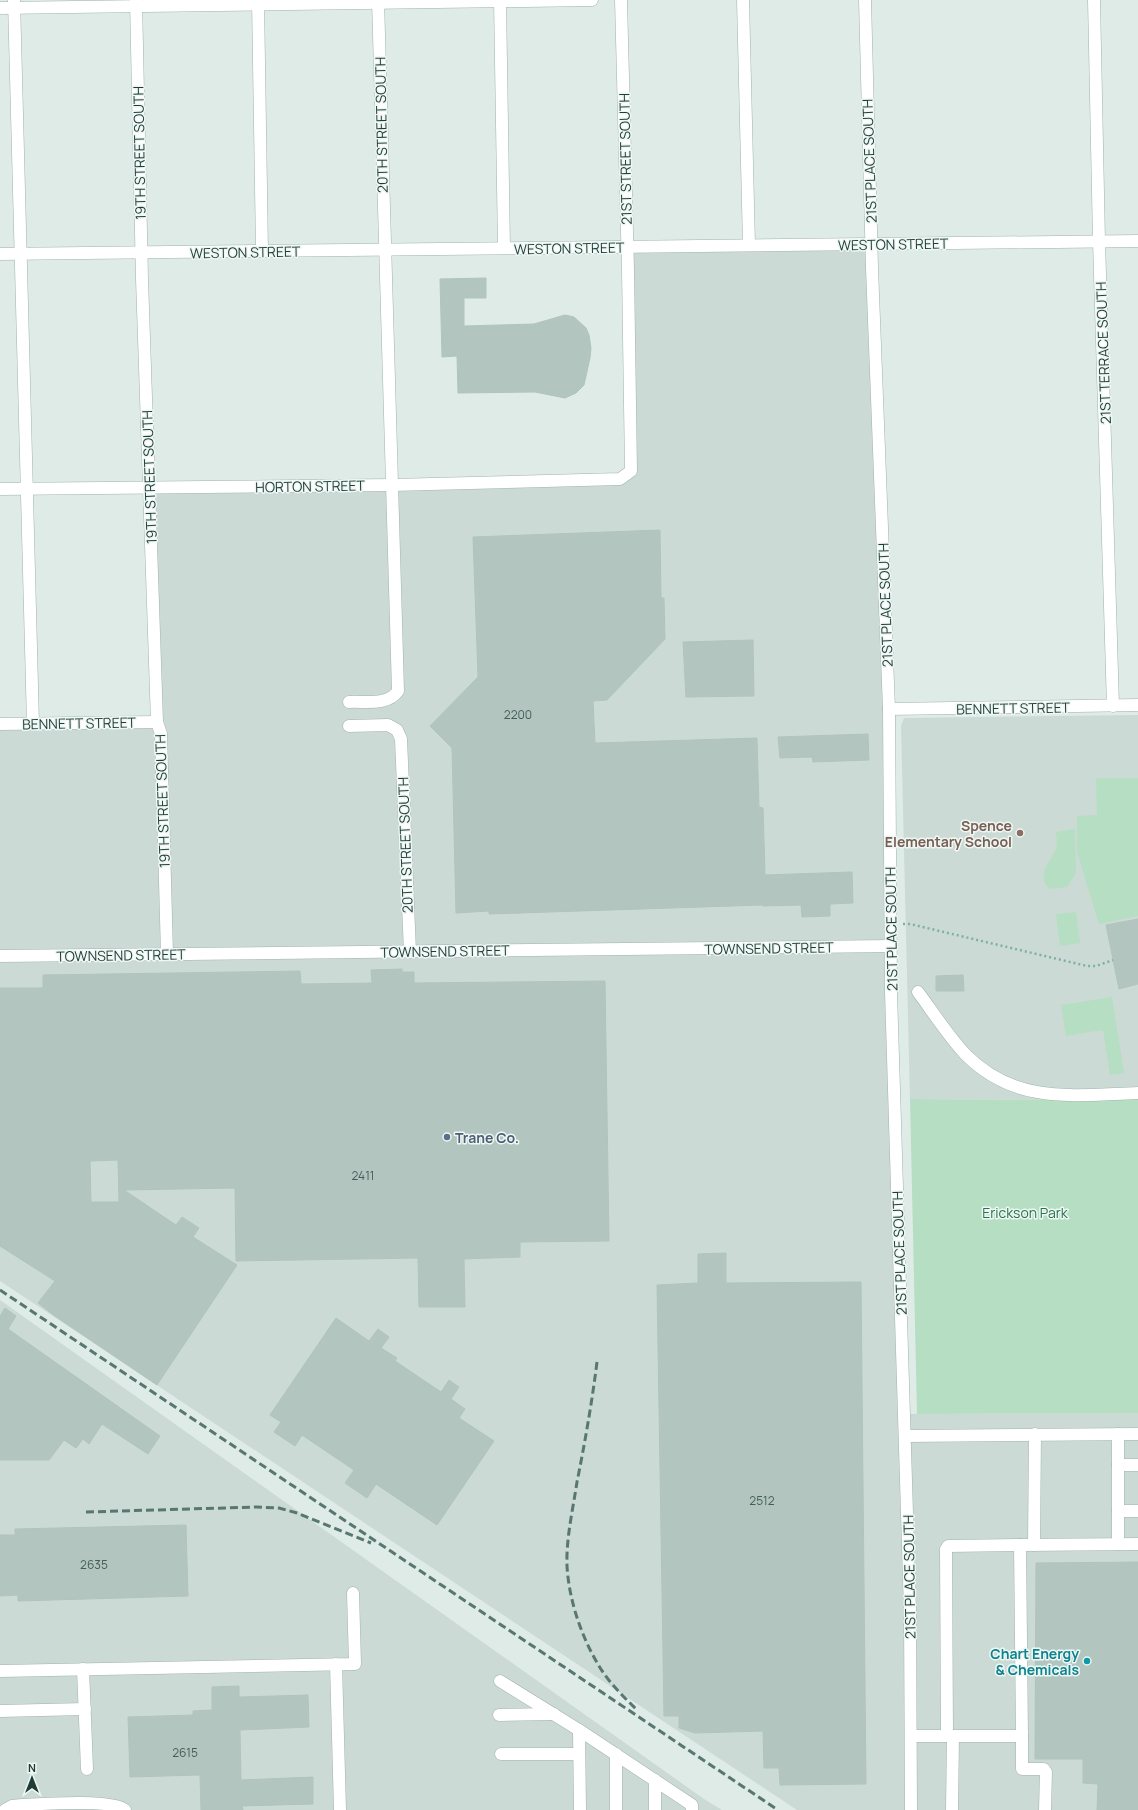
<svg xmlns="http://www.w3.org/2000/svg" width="1138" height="1810" font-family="Manrope,sans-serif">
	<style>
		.built { fill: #ccdad5 }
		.green { fill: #b5dec3 }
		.building { fill: #b3c5bf; stroke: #b0c4be; fill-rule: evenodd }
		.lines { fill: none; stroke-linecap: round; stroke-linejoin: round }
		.minor-casing { stroke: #a1b3ae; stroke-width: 13 }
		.path { stroke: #7cb0a4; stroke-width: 2.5; stroke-dasharray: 2 3; stroke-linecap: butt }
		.minor { stroke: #fff; stroke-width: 12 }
		.rail { stroke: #587771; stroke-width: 3; stroke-dasharray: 8 4; stroke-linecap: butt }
		.education-dot { fill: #8d6e63; stroke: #eef7f3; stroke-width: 1.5 }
		.service-dot { fill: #5c6f8a; stroke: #eef7f3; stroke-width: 1.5 }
		.culture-dot { fill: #0f9aa8; stroke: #eef7f3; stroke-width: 1.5 }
		.labels { text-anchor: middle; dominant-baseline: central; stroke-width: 3; stroke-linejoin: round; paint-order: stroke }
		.number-label { font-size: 12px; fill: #435e58 }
		.street-label { font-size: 14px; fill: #1e3b36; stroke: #eef7f3 }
		.education-label { font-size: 14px; font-weight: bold; fill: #785e54; stroke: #eef7f3; text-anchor: end }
		.service-label { font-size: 14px; font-weight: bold; fill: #4e5e75; stroke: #eef7f3; text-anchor: start }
		.park-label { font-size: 14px; fill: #26744b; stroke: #eef7f3 }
		.culture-label { font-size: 14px; font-weight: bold; fill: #0d838f; stroke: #eef7f3; text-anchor: end }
	</style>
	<rect width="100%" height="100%" fill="#deebe6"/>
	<g class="built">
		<polygon points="871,244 889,709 900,1414 1138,1413 1138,1810 797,1810 0,1281 0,724 157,721 149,487 620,479 631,471 627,247"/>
		<polygon points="1138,715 1138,1098 1048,1100 910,1099 901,726 904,718"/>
		<polygon points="0,1300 704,1799 722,1810 0,1810"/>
	</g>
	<g class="green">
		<polygon points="1096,778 1138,778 1138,916 1099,924 1077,852 1077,816 1097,815"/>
		<path d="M1075 829 1076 873 1067 887 1049 889C1036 872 1051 863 1056 848 1058 843 1056 836 1056 832Z"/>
		<polygon points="1076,912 1080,943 1060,946 1056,914"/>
		<polygon points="1112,997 1124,1073 1110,1075 1103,1030 1066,1036 1061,1005"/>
		<polygon points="1138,1098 1138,1413 917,1414 910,1099 1048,1100"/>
	</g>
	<g class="building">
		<polygon points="486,278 486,298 464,298 464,326 534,324 565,315 574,317 586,328 589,335 591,348 590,358 584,385 576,393 565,398 535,392 458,393 457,356 442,357 440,279"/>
		<polygon points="660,530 661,598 664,598 665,639 607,700 593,701 595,743 757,738 759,807 763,808 765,875 852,872 853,903 830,904 830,916 802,917 801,905 763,906 763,905 489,914 489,911 456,913 452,748 430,726 478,677 473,537"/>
		<polygon points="753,640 754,696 686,697 683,642"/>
		<polygon points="868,734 869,760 813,762 812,757 780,758 778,737"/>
		<polygon points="1138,919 1138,984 1119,989 1106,925"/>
		<path d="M402 969V972H414V983L605 981 609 1241 520 1242V1257L464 1259 465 1307H419L418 1258 236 1261 235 1188 124 1190 176 1225 182 1217 199 1228 193 1237 237 1265 157 1385 52 1314 38 1303 55 1281 0 1246V988H43V975L300 971 301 984 372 983 371 970ZM118 1160 119 1202H91L90 1161Z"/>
		<polygon points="963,975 964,991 936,991 936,976"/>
		<polygon points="726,1253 726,1283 861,1282 866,1784 780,1785 779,1768 764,1768 763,1731 695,1733 679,1728 679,1716 664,1716 657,1285 698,1283 698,1254"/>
		<polygon points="5,1308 16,1316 8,1329 160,1436 148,1454 102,1424 89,1444 83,1439 76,1448 64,1440 49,1460 0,1460 0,1316"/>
		<polygon points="336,1318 369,1341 378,1329 389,1337 381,1348 397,1358 395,1361 441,1392 449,1380 459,1387 451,1399 465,1409 459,1418 494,1441 437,1525 376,1484 367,1498 345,1483 354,1470 302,1435 295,1446 274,1432 281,1422 270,1415"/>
		<polygon points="186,1525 188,1596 18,1601 18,1595 0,1596 0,1535 15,1535 15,1529"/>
		<polygon points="1138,1562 1138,1810 1097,1810 1098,1784 1083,1783 1083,1759 1035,1759 1036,1563"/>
		<polygon points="239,1686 239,1697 308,1695 309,1727 240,1730 241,1780 313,1777 313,1804 242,1806 243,1810 201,1810 200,1775 130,1777 128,1717 193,1715 193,1711 212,1710 212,1687"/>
	</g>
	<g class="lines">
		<g class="minor-casing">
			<g id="minor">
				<path d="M14 0C19 241 27 482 33 724"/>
				<polyline points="136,0 142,279 157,722 161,734 167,954"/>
				<polyline points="258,0 262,251"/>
				<polyline points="500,0 504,248"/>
				<polyline points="743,0 749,245"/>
				<polyline points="865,0 872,268 889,709 891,992 910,1611 911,1810"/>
				<polyline points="1094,0 1099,241 1113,706"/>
				<polyline points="0,8 592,0"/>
				<polyline points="0,254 1138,241"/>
				<polyline points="0,489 392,485 620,479 631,471 628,270 621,0"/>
				<path d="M349 702C365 701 388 706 398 691L378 0"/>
				<polyline points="889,709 1138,705"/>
				<polyline points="0,724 157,722"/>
				<polyline points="349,726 388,725 397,730 401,739 410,952"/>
				<polyline points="0,956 891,946"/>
				<path d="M918 992C933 1012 948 1036 966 1055 1016 1105 1074 1095 1138 1093"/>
				<polyline points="1118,1434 1118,1465"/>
				<polyline points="905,1436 1138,1434"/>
				<polyline points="1118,1511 1118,1465 1138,1465"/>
				<polyline points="1118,1544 1118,1511 1138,1511"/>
				<polyline points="1034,1545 1035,1434"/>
				<polyline points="336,1664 340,1810"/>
				<polyline points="83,1669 87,1769"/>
				<polyline points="0,1671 355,1664 353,1593"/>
				<polyline points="500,1681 579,1730 692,1805 692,1810"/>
				<polyline points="0,1711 85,1709"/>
				<polyline points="499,1715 554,1714"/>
				<polyline points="579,1730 580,1810"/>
				<polyline points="911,1736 1022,1736 1020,1545 1138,1544"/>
				<polyline points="947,1736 946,1549 948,1546 1020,1545"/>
				<polyline points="1022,1736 1022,1769 1044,1769 1046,1772 1045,1810"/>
				<polyline points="501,1754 579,1754"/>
				<polyline points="655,1780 655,1810"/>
				<path d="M5 1810 12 1806 22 1805C42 1804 113 1799 125 1810"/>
				<polyline points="616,1810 616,1754"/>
				<polyline points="952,1810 953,1736"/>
			</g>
		</g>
		<polyline class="path" points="903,924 910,924 1087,966 1096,966 1113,960"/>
		<use href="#minor" class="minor"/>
		<g class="rail">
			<polyline points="0,1290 778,1810"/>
			<path d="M597 1362C592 1402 585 1442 577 1482 573 1509 566 1538 567 1566 569 1600 581 1636 599 1666 609 1683 624 1697 638 1711"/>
			<polyline points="86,1512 257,1507 279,1508 297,1513 371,1543"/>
		</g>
	</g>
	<circle class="education-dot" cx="1020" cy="833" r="4"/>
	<circle class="service-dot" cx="447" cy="1137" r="4"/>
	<circle class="culture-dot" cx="1087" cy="1661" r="4"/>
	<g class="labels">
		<g class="number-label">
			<text x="518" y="714">2200</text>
			<text x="363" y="1175">2411</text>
			<text x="762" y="1500">2512</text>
			<text x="94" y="1564">2635</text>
			<text x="185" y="1752">2615</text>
		</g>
		<g class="street-label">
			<text transform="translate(381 125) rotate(-91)">20TH STREET SOUTH</text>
			<text transform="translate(139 153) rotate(-91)">19TH STREET SOUTH</text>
			<text transform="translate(625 159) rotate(-91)">21ST STREET SOUTH</text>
			<text transform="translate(869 161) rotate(-92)">21ST PLACE SOUTH</text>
			<text transform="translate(893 244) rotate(-1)">WESTON STREET</text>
			<text transform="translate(569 248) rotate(-1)">WESTON STREET</text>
			<text transform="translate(245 252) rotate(-1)">WESTON STREET</text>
			<text transform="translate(1103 353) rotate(-92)">21ST TERRACE SOUTH</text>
			<text transform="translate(149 477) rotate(-92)">19TH STREET SOUTH</text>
			<text transform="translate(310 486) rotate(-1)">HORTON STREET</text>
			<text transform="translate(885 605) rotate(-92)">21ST PLACE SOUTH</text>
			<text transform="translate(1013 708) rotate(-1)">BENNETT STREET</text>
			<text transform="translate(79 723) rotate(-1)">BENNETT STREET</text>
			<text transform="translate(162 801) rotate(-92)">19TH STREET SOUTH</text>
			<text transform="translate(405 845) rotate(-92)">20TH STREET SOUTH</text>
			<text transform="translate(891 929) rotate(-91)">21ST PLACE SOUTH</text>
			<text transform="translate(769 948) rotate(-1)">TOWNSEND STREET</text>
			<text transform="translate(445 951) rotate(-1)">TOWNSEND STREET</text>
			<text transform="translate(121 955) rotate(-1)">TOWNSEND STREET</text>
			<text transform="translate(899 1253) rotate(-92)">21ST PLACE SOUTH</text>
			<text transform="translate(909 1577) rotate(-91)">21ST PLACE SOUTH</text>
		</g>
		<g class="education-label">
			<text x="1012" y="825">Spence<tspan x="1012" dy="16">Elementary School</tspan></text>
		</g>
		<g class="service-label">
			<text x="455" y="1137">Trane Co.</text>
		</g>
		<g class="park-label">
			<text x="1025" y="1212">Erickson Park</text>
		</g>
		<g class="culture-label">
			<text x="1079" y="1653">Chart Energy<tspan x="1079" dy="16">&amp; Chemicals</tspan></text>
		</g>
	</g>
	<g transform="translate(32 1778)" stroke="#eef7f3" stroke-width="3" paint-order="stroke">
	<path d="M0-3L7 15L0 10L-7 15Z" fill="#1e3b36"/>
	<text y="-6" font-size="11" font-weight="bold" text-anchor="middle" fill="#1e3b36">N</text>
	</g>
</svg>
